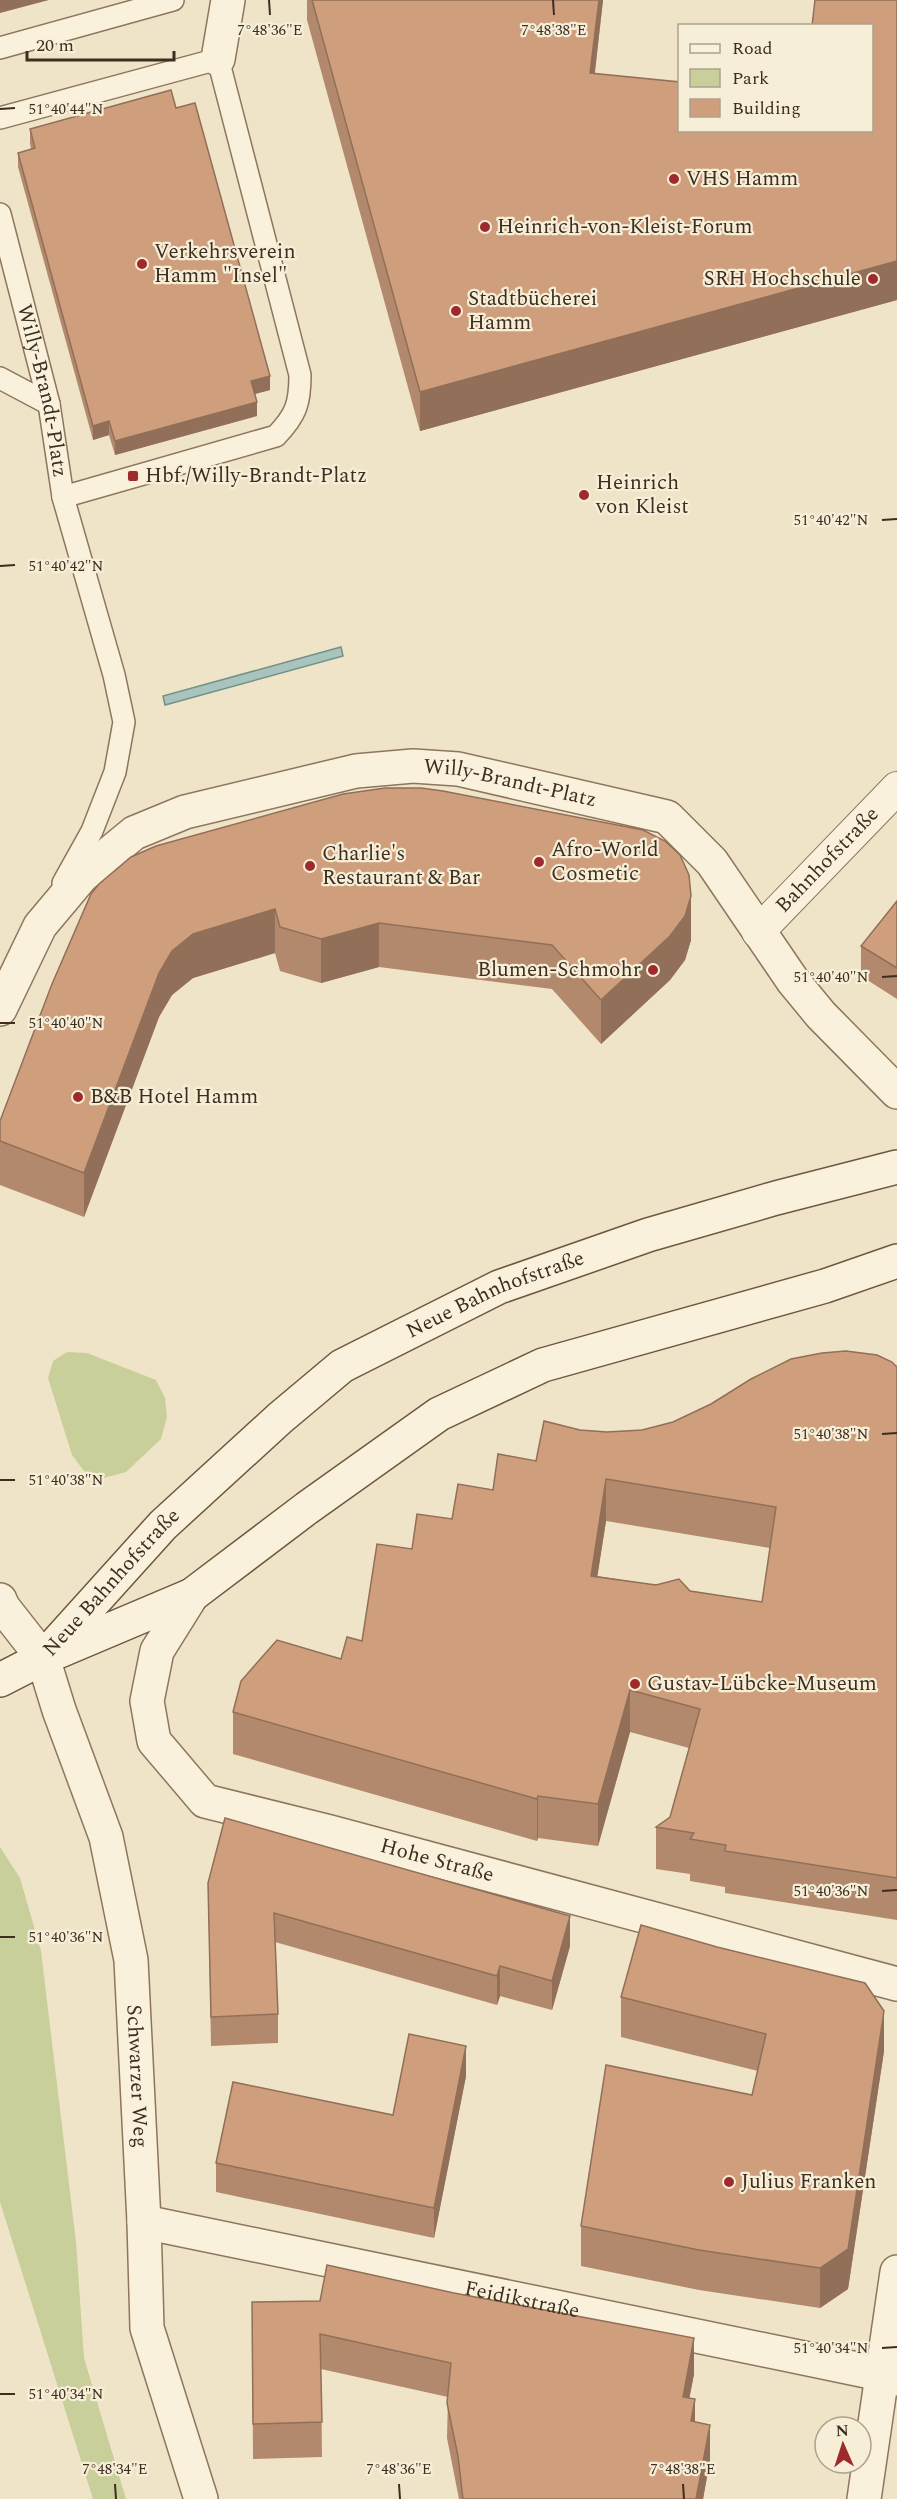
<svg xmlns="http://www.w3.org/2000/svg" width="897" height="2499" font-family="Spectral,serif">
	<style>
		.green { fill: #c9cf9b }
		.water { fill: #a9c4bc; stroke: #6f938a; stroke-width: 1.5 }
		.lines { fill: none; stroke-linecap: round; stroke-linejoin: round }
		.service-casing { stroke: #8d765c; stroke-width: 24 }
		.pedestrian-casing { stroke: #8d765c; stroke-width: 34 }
		.minor-casing { stroke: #8d765c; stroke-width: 36 }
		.secondary-casing { stroke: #6f573f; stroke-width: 36 }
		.service { stroke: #faf1dc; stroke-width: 21 }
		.pedestrian { stroke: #faf1dc; stroke-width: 32 }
		.minor { stroke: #faf1dc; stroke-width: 33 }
		.secondary { stroke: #faf1dc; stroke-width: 33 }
		.wall { fill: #b2896c; fill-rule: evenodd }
		.shaded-wall { fill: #916f58 }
		.building { fill: #cf9f7d; stroke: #916f58; stroke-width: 1.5; fill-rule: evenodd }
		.ticks { fill: none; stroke: #3d2e20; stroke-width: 2 }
		.poi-dot { fill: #9e2a2b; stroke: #f7eed8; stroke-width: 2 }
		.labels { text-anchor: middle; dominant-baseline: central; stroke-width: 4.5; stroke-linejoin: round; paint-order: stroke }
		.poi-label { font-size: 21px; fill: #3d2e20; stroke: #f7eed8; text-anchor: start }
		.street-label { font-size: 21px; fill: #3d2e20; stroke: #f7eed8 }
		.ticks-label { font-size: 15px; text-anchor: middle; fill: #3d2e20; stroke: #f7eed8; stroke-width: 4.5; stroke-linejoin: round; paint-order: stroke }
	</style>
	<rect width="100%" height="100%" fill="#f0e4c8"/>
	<g class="green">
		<polygon points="67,1352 87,1353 156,1380 165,1398 167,1417 161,1439 126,1472 104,1478 84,1471 72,1455 48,1378 53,1361"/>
		<polygon points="0,1847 20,1878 41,1951 76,2242 84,2358 126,2499 93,2499 0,2202"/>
	</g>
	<polygon class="water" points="341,647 343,656 165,705 163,696"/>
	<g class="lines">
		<g class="service-casing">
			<g id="service">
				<polyline points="0,48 173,0"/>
				<path d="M0 118 218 59 300 375C300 404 296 415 276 436L63 497"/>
				<path id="s1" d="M0 214 49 404 63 497 114 675 124 722 115 772 92 831 63 883"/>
				<polyline points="0,378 49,404"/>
			</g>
		</g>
		<g class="pedestrian-casing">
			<g id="pedestrian">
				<path id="s2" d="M758 932 897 788"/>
			</g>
		</g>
		<g class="minor-casing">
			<g id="minor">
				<polyline points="218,59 228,0"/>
				<path id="s3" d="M0 1009 40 926 82 876 134 833 185 812 356 771 413 766 458 769 667 817 712 862 793 981 821 1015 897 1092"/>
				<path id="s4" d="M192 1595 157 1651 147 1701 154 1741 205 1801 330 1832 897 1984"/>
				<path id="s5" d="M0 1600 3 1607 43 1658 59 1710 106 1837 131 1960 144 2222 147 2328 201 2499"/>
				<path id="s6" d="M144 2222 881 2374 897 2379"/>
				<polyline points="864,2499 897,2272"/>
			</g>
		</g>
		<g class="secondary-casing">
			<g id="secondary">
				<path id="s7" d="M43 1658 163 1525 280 1418 342 1366 499 1287 648 1235 776 1198 897 1167"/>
				<polyline points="0,1680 43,1658 192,1595 307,1508 439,1414 543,1365 825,1286 897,1261"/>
			</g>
		</g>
		<use href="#service" class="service"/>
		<use href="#pedestrian" class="pedestrian"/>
		<use href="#minor" class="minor"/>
		<use href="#secondary" class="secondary"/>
	</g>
	<g class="wall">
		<polygon points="307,0 603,0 595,73 872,130 897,0 897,300 420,431 307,20"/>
		<polygon points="176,108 270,390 254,394 257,416 115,455 109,435 93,440 18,167 18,153 31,149 30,143 30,129"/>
		<polygon points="91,894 691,940 685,960 670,980 601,1044 552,989 379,967 321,983 280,971 275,953 193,978 172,995 159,1017 84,1217 0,1185 0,1121"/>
		<polygon points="897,901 897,999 861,976 861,946"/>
		<path d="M897 1367V1920L725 1893V1887L690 1881V1874L656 1869V1827L670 1817 689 1748 630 1732 598 1846 538 1838 537 1841 233 1754V1712L341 1659 362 1641 412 1549 493 1490 580 1430 607 1432 642 1430ZM606 1521 770 1548 762 1602 597 1576Z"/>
		<polygon points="208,1883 570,1946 552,2010 500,1996 497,2005 275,1942 278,2014 278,2043 211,2046"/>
		<polygon points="621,1997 884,2051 848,2289 820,2308 699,2290 581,2266 581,2226 752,2095 758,2071 621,2037"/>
		<polygon points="466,2076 434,2238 216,2192 216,2163 393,2115"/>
		<polygon points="252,2302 694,2374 689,2398 695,2422 710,2460 703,2499 459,2499 447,2438 448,2397 321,2369 322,2457 253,2459"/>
	</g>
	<g class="shaded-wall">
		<polygon points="0,0 49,0 0,13"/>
		<polygon points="599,0 603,0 590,112 590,73"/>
		<polygon points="897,261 897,300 420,431 420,392"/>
		<polygon points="270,376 270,390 251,395 251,381"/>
		<polygon points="257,402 257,416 115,455 115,441"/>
		<polygon points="109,421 109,435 93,440 93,426"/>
		<polygon points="691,896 691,940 685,960 670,980 601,1044 601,1000"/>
		<polygon points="275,909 275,953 193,978 172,995 159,1017 84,1217 84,1173 159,973 172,951 193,934"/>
		<polygon points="379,923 379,967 321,983 321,939"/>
		<polygon points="606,1479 606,1521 591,1618 591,1576"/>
		<polygon points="630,1690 630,1732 598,1846 598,1804"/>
		<polygon points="538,1796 538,1838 537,1841 537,1799"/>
		<polygon points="570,1916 570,1946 552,2010 552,1981"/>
		<polygon points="500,1966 500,1996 497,2005 497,1976"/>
		<polygon points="884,2011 884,2051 848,2289 820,2308 820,2268"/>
		<polygon points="466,2046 466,2076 434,2238 434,2208"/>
		<polygon points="694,2338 694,2374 683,2432 683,2397"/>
		<polygon points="695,2399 695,2435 691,2421"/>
		<polygon points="710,2425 710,2460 703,2499 696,2499"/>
	</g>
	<g class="building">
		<polygon points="312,0 599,0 590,73 680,82 680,130 872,130 872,26 812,26 815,0 897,0 897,261 420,392"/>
		<polygon points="171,90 176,108 195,103 270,376 251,381 257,402 115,441 109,421 93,426 18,153 35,148 30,129"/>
		<polygon points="385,788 421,788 443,791 643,830 665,841 680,855 689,875 691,896 685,916 670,936 601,1000 552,945 379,923 321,939 280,927 275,909 193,934 172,951 159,973 84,1173 0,1141 0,1121 52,984 91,894 99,884 131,857 156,846 343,794"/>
		<polygon points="897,901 897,968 861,946"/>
		<path d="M846 1351 877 1355 892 1362 897 1367V1878L725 1851 726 1845 690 1839 694 1833 656 1827 670 1817 700 1709 630 1690 598 1804 538 1796 537 1799 233 1712 241 1681 277 1640 341 1659 347 1637 362 1641 377 1544 412 1549 417 1514 452 1519 458 1484 493 1490 498 1454 536 1461 544 1421 580 1430 607 1432 642 1430 673 1422 711 1404 751 1379 791 1359 822 1353ZM606 1479 776 1507 762 1602 690 1591 679 1579 656 1585 591 1576Z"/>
		<polygon points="225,1818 570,1916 552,1981 500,1966 497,1976 274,1913 278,2014 211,2017 208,1883"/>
		<polygon points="641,1925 717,1947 865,1983 884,2011 848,2249 820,2268 699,2250 581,2226 606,2065 752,2095 766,2034 621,1997"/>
		<polygon points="409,2034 466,2046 434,2208 216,2163 233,2082 393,2115"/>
		<polygon points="327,2265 454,2293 694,2338 683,2397 695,2399 691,2421 710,2425 696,2499 463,2499 458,2456 447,2403 451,2363 320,2334 322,2422 253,2424 252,2302 320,2301"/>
	</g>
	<path class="ticks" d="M269 0 270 15M553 0 554 15M0 109 15 108M882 520 897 519M0 566 15 565M882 977 897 976M0 1023H15M882 1434 897 1433M0 1480H15M882 1891 897 1890M0 1937H15M882 2348 897 2347M0 2394H15M115 2484 116 2499M399 2484 400 2499M683 2484 684 2499"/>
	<g class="poi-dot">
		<circle cx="674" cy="179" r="6"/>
		<circle cx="485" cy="227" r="6"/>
		<circle cx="142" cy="264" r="6"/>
		<circle cx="873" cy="279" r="6"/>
		<circle cx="456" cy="311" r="6"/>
		<rect x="127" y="470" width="12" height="12" rx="3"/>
		<circle cx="584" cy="495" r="6"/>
		<circle cx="539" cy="862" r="6"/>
		<circle cx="310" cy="866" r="6"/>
		<circle cx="653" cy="970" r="6"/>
		<circle cx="78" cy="1097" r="6"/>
		<circle cx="635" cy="1684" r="6"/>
		<circle cx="729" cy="2182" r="6"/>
	</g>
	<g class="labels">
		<g class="poi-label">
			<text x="686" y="179">VHS Hamm</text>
			<text x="497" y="227">Heinrich-von-Kleist-Forum</text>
			<text x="154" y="252">Verkehrsverein<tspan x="154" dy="24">Hamm "Insel"</tspan></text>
			<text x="861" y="279" text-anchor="end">SRH Hochschule</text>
			<text x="468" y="299">Stadtbücherei<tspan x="468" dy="24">Hamm</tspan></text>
			<text x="145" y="476">Hbf./Willy-Brandt-Platz</text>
			<text x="596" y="483">Heinrich<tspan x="596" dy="24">von Kleist</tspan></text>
			<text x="551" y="850">Afro-World<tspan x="551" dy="24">Cosmetic</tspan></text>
			<text x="322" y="854">Charlie's<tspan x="322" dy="24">Restaurant &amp; Bar</tspan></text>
			<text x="641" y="970" text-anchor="end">Blumen-Schmohr</text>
			<text x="90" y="1097">B&amp;B Hotel Hamm</text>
			<text x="647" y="1684">Gustav-Lübcke-Museum</text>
			<text x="741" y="2182">Julius Franken</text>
		</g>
		<g class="street-label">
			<text stroke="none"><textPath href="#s1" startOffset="182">Willy-Brandt-Platz</textPath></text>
			<text stroke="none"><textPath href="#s3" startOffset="612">Willy-Brandt-Platz</textPath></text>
			<text stroke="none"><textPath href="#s2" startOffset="100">Bahnhofstraße</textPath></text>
			<text stroke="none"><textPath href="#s7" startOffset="588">Neue Bahnhofstraße</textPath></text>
			<text stroke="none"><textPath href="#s7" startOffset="102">Neue Bahnhofstraße</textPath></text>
			<text stroke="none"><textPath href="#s4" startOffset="476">Hohe Straße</textPath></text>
			<text stroke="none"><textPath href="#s5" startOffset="504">Schwarzer Weg</textPath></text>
			<text stroke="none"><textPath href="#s6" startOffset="386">Feidikstraße</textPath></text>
		</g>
	</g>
	<g class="ticks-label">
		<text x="270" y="35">7°48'36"E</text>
		<text x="554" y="35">7°48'38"E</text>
		<text x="66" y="114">51°40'44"N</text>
		<text x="831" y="525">51°40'42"N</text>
		<text x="66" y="571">51°40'42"N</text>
		<text x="831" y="982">51°40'40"N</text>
		<text x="66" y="1028">51°40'40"N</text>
		<text x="831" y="1439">51°40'38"N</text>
		<text x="66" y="1485">51°40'38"N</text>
		<text x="831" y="1896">51°40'36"N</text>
		<text x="66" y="1942">51°40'36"N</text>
		<text x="831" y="2353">51°40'34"N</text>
		<text x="66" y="2399">51°40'34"N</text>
		<text x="115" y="2474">7°48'34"E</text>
		<text x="399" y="2474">7°48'36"E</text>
		<text x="683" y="2474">7°48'38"E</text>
	</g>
	<rect x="678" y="24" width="195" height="108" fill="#f7eed8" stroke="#ada18e" stroke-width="1.5"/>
	<rect x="690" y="44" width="30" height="9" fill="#faf1dc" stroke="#ada18e" stroke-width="1.5"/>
	<text x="732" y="54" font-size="18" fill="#3d2e20">Road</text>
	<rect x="690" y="69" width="30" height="18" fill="#c9cf9b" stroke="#ada18e" stroke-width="1.5"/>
	<text x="732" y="84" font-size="18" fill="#3d2e20">Park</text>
	<rect x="690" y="99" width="30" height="18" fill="#cf9f7d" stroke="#ada18e" stroke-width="1.5"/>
	<text x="732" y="114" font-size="18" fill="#3d2e20">Building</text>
	<g transform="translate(843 2445) rotate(357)"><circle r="28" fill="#f7eed8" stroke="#ada18e" stroke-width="1.5"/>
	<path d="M0-4.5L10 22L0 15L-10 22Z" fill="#9e2a2b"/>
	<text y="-9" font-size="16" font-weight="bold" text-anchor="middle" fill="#3d2e20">N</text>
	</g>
	<path d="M27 51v9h147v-9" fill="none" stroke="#3d2e20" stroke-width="3"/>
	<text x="36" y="51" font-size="18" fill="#3d2e20" stroke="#f7eed8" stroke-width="4.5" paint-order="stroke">20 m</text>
</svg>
